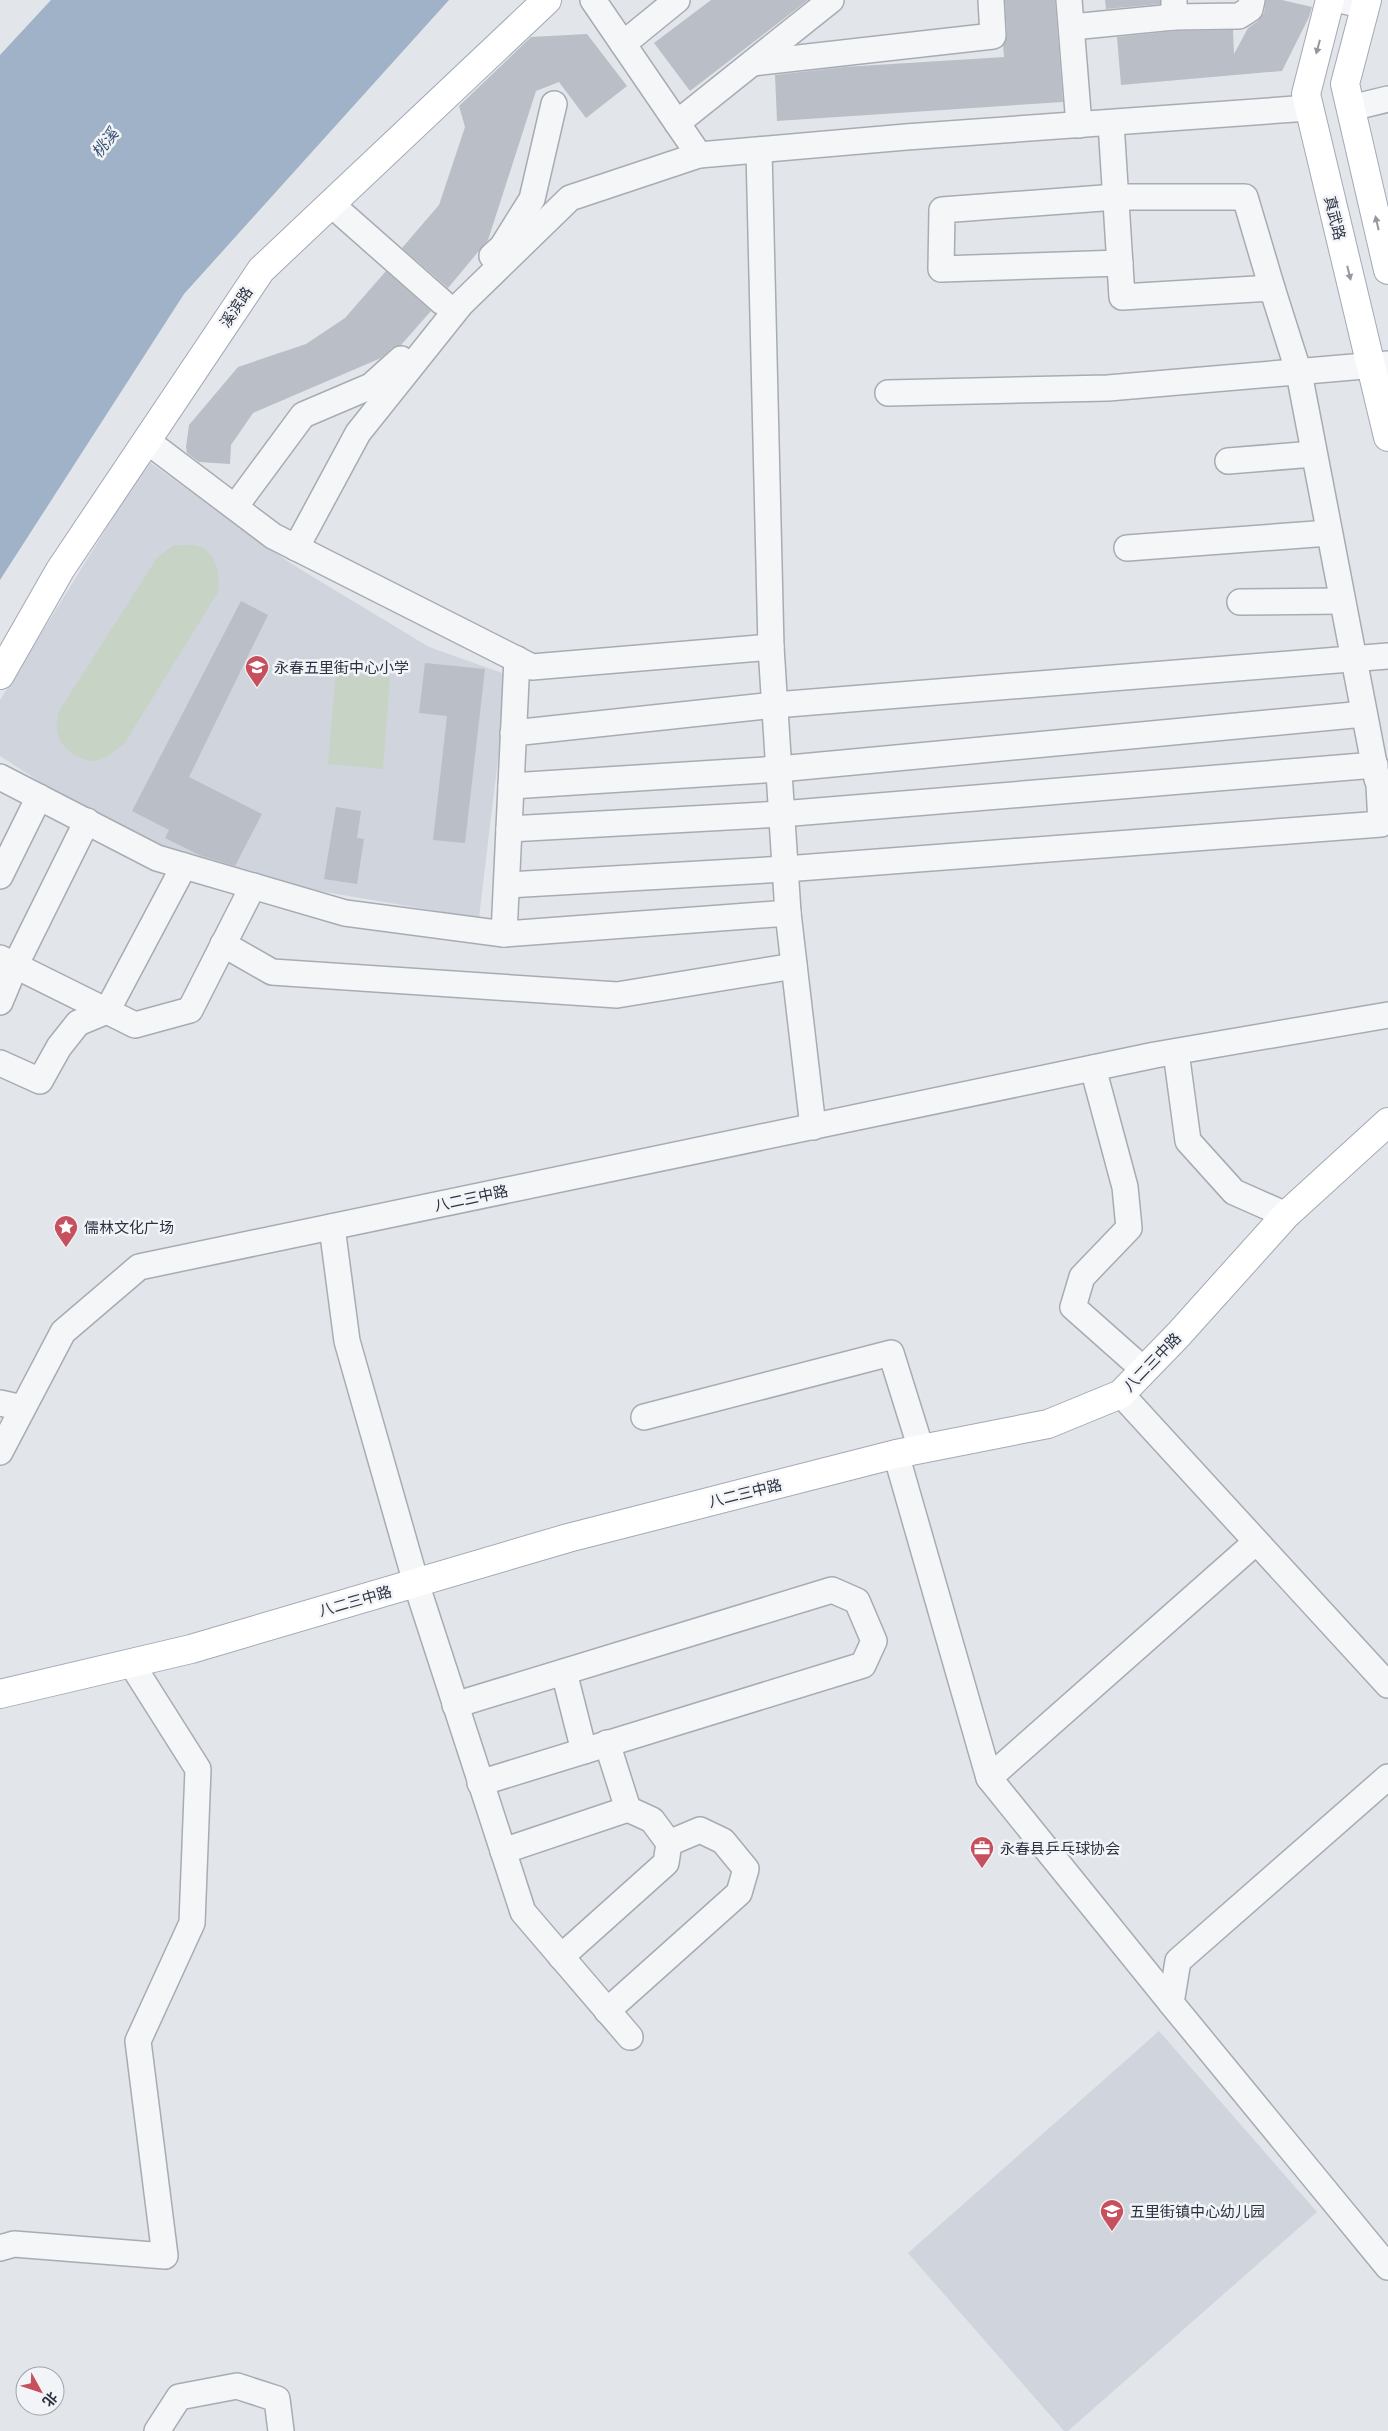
<svg xmlns="http://www.w3.org/2000/svg" width="1388" height="2431" font-family="Montserrat,'Noto Sans SC',sans-serif">
	<style>
		.built { fill: #d0d4dc }
		.green { fill: #c7d3c4 }
		.water { fill: #a0b2c7 }
		.building { fill: #babec6 }
		.lines { fill: none; stroke-linecap: round; stroke-linejoin: round }
		.minor-casing { stroke: #a7acb4; stroke-width: 28 }
		.major-casing { stroke: #a2a9b5; stroke-width: 30 }
		.minor { stroke: #f5f6f8; stroke-width: 25 }
		.major { stroke: #fff; stroke-width: 28 }
		.oneway { fill: #9598a0 }
		.labels { text-anchor: middle; dominant-baseline: central; stroke-width: 5; stroke-linejoin: round; paint-order: stroke }
		.street-label { font-size: 15px; fill: #2b3241; stroke: #f2f4f7 }
		.poi-label { font-size: 15px; fill: #2b3241; stroke: #f2f4f7; text-anchor: start }
		.water-label { font-size: 16px; font-style: italic; fill: #385072; stroke: #f2f4f7 }
	</style>
	<rect width="100%" height="100%" fill="#e2e5ea"/>
	<g class="built">
		<polygon points="148,461 290,563 429,647 508,675 479,918 242,878 119,833 0,756 0,700"/>
		<polygon points="1159,2031 1317,2212 1068,2431 1064,2431 908,2253"/>
	</g>
	<g class="green">
		<path d="M174 545C182 546 191 544 198 546 218 553 220 575 218 592L124 744C116 750 105 760 94 761 78 761 59 747 57 731 56 725 58 718 59 711L157 558Z"/>
		<polygon points="336,673 390,677 383,769 328,764"/>
	</g>
	<polygon class="water" points="51,0 449,0 184,294 0,580 0,55"/>
	<g class="building">
		<polygon points="711,0 808,0 690,91 654,43"/>
		<polygon points="1005,0 1055,0 1063,102 777,121 775,75 844,67 1004,57 1003,45 1007,35"/>
		<polygon points="1105,0 1160,0 1160,4 1106,9"/>
		<polygon points="1266,0 1282,0 1312,7 1309,17 1282,71 1121,85 1117,37 1175,31 1233,30 1234,54 1248,28 1258,21 1264,13"/>
		<polygon points="587,34 627,86 586,118 559,82 536,91 488,240 448,288 402,248 439,205 465,127 459,106 531,37"/>
		<polygon points="386,271 431,311 401,345 392,348 381,358 253,413 231,445 230,464 199,462 187,453 186,447 189,425 238,367 306,344 345,318"/>
		<polygon points="241,601 268,615 189,777 262,814 235,866 199,855 165,838 169,830 132,811"/>
		<polygon points="425,663 485,669 465,843 433,840 447,716 419,713"/>
		<polygon points="336,807 361,811 357,838 364,839 357,884 324,879"/>
	</g>
	<g class="lines">
		<g class="minor-casing">
			<g id="minor">
				<polyline points="593,0 699,155"/>
				<polyline points="1069,0 1079,125"/>
				<polyline points="1174,0 1174,17 1239,16 1250,9 1252,0"/>
				<polyline points="1340,0 1365,6"/>
				<polyline points="1072,27 1174,17"/>
				<polyline points="623,44 677,0"/>
				<polyline points="753,63 993,36 991,0"/>
				<polyline points="1351,108 1388,99"/>
				<polyline points="677,123 831,0"/>
				<polyline points="1111,123 1122,297 1272,288 1299,373 1377,779"/>
				<polyline points="759,151 771,647 788,913 813,1127"/>
				<polyline points="331,204 442,302"/>
				<polyline points="492,256 502,247 532,199 554,104"/>
				<polyline points="1120,263 941,269 942,210 1116,197 1245,197 1272,288"/>
				<polyline points="888,393 1108,388 1388,364"/>
				<polyline points="147,441 273,536 532,667 771,647"/>
				<polyline points="1228,461 1314,454"/>
				<polyline points="235,507 303,415 371,386 401,359"/>
				<polyline points="296,548 358,433 461,304 570,198 699,155 906,137 1309,108"/>
				<polyline points="1127,548 1329,533"/>
				<polyline points="1240,602 1342,601"/>
				<polyline points="513,733 775,705 1388,656"/>
				<polyline points="0,777 157,858 345,913 504,934 788,913"/>
				<polyline points="511,786 779,769 1364,714"/>
				<polyline points="509,829 781,814 1375,765"/>
				<polyline points="0,876 39,797"/>
				<polyline points="507,885 785,869 1381,824 1379,785"/>
				<polyline points="504,934 517,659"/>
				<polyline points="223,944 272,972 617,995 794,966"/>
				<polyline points="0,958 135,1025 190,1010 253,886"/>
				<polyline points="0,1002 15,966 87,821"/>
				<polyline points="1176,1052 1188,1141 1234,1192 1286,1215"/>
				<polyline points="0,1063 40,1081 59,1047 78,1023 107,1011 184,866"/>
				<polyline points="1093,1068 1125,1187 1129,1228 1082,1277 1073,1307 1144,1370"/>
				<polyline points="332,1227 347,1341 416,1583 523,1912 630,2037"/>
				<polyline points="1121,1394 1388,1685"/>
				<polyline points="0,1403 22,1408"/>
				<polyline points="644,1417 891,1353 921,1449"/>
				<polyline points="0,1452 63,1332 139,1267 1155,1055 1388,1015"/>
				<polyline points="896,1454 989,1778 1171,2003"/>
				<polyline points="564,1672 584,1751"/>
				<polyline points="455,1705 832,1590 857,1601 874,1641 863,1665 480,1783"/>
				<polyline points="1388,1777 1178,1961 1171,2003 1388,2267"/>
				<polyline points="989,1778 1256,1542"/>
				<polyline points="503,1851 628,1809"/>
				<polyline points="561,1957 666,1863 669,1843 652,1820 628,1809 607,1743"/>
				<polyline points="607,2011 739,1893 746,1869 723,1841 700,1830 669,1843"/>
				<polyline points="0,2248 14,2244 165,2256 138,2041 192,1923 198,1769 131,1663"/>
				<polyline points="157,2431 179,2397 237,2386 277,2399 281,2431"/>
			</g>
		</g>
		<g class="major-casing">
			<g id="major">
				<polyline points="1330,0 1306,94 1388,437"/>
				<polyline points="1367,0 1345,84 1388,270"/>
				<polyline points="0,675 60,570 261,270 547,0"/>
				<polyline points="0,1694 191,1649 568,1538 896,1454 1048,1424 1121,1394 1179,1334 1286,1215 1388,1122"/>
			</g>
		</g>
		<use href="#minor" class="minor"/>
		<use href="#major" class="major"/>
	</g>
	<defs><path id="oneway-solid" d="M-6-.8H1V-3.2L6.5 0L1 3.2V.8H-6Z" transform="scale(1.25)"/></defs>
	<g class="oneway">
		<use href="#oneway-solid" transform="translate(1318 47) rotate(105)"/>
		<use href="#oneway-solid" transform="translate(1377 223) rotate(-103)"/>
		<use href="#oneway-solid" transform="translate(1349 273) rotate(76)"/>
	</g>
	<defs>
		<g id="school-pin" transform="scale(1.25)"><path d="M0 17L-7.5 6A9.5 9.5 0 1 1 7.5 6Z" fill="#c7505e" stroke="#f2f4f7"/><path d="M0-5L7-2L0 1L-7-2ZM-4 1L0 2.5L4 1V4Q0 6-4 4Z" fill="#fff"/></g>
		<g id="sight-pin" transform="scale(1.25)"><path d="M0 17L-7.5 6A9.5 9.5 0 1 1 7.5 6Z" fill="#c7505e" stroke="#f2f4f7"/><path d="M0-6L1.8-2.2L6-1.7L2.9 1.2L3.7 5.4L0 3.3L-3.7 5.4L-2.9 1.2L-6-1.7L-1.8-2.2Z" fill="#fff"/></g>
		<g id="office-pin" transform="scale(1.25)"><path d="M0 17L-7.5 6A9.5 9.5 0 1 1 7.5 6Z" fill="#c7505e" stroke="#f2f4f7"/><path d="M-6-3h4V-5.5h4V-3h4V5H-6ZM-1-4.5V-3h2v-1.5ZM-6 0V1H6V0Z" fill="#fff"/></g>
	</defs>
	<g fill-rule="evenodd">
		<use href="#school-pin" x="257" y="667"/>
		<use href="#sight-pin" x="66" y="1227"/>
		<use href="#office-pin" x="982" y="1848"/>
		<use href="#school-pin" x="1112" y="2211"/>
	</g>
	<g class="labels">
		<g class="street-label">
			<text transform="translate(1335 218) rotate(76)">真武路</text>
			<text transform="translate(236 307) rotate(-56)">溪滨路</text>
			<text transform="translate(471 1198) rotate(-12)">八二三中路</text>
			<text transform="translate(1152 1362) rotate(-46)">八二三中路</text>
			<text transform="translate(745 1493) rotate(-14)">八二三中路</text>
			<text transform="translate(355 1601) rotate(-16)">八二三中路</text>
		</g>
		<g class="poi-label">
			<text x="274" y="667">永春五里街中心小学</text>
			<text x="84" y="1227">儒林文化广场</text>
			<text x="1000" y="1848">永春县乒乓球协会</text>
			<text x="1130" y="2211">五里街镇中心幼儿园</text>
		</g>
		<g class="water-label">
			<text transform="translate(105 143) rotate(-52)">桃溪</text>
		</g>
	</g>
	<g transform="translate(40 2391) rotate(130)"><circle r="24" fill="#f2f4f7" stroke="#a2a6ae"/>
	<path d="M0-4L9 19L0 12L-9 19Z" fill="#c7505e"/>
	<text y="-8" font-size="14" font-weight="bold" text-anchor="middle" fill="#2b3241">北</text>
	</g>
</svg>
